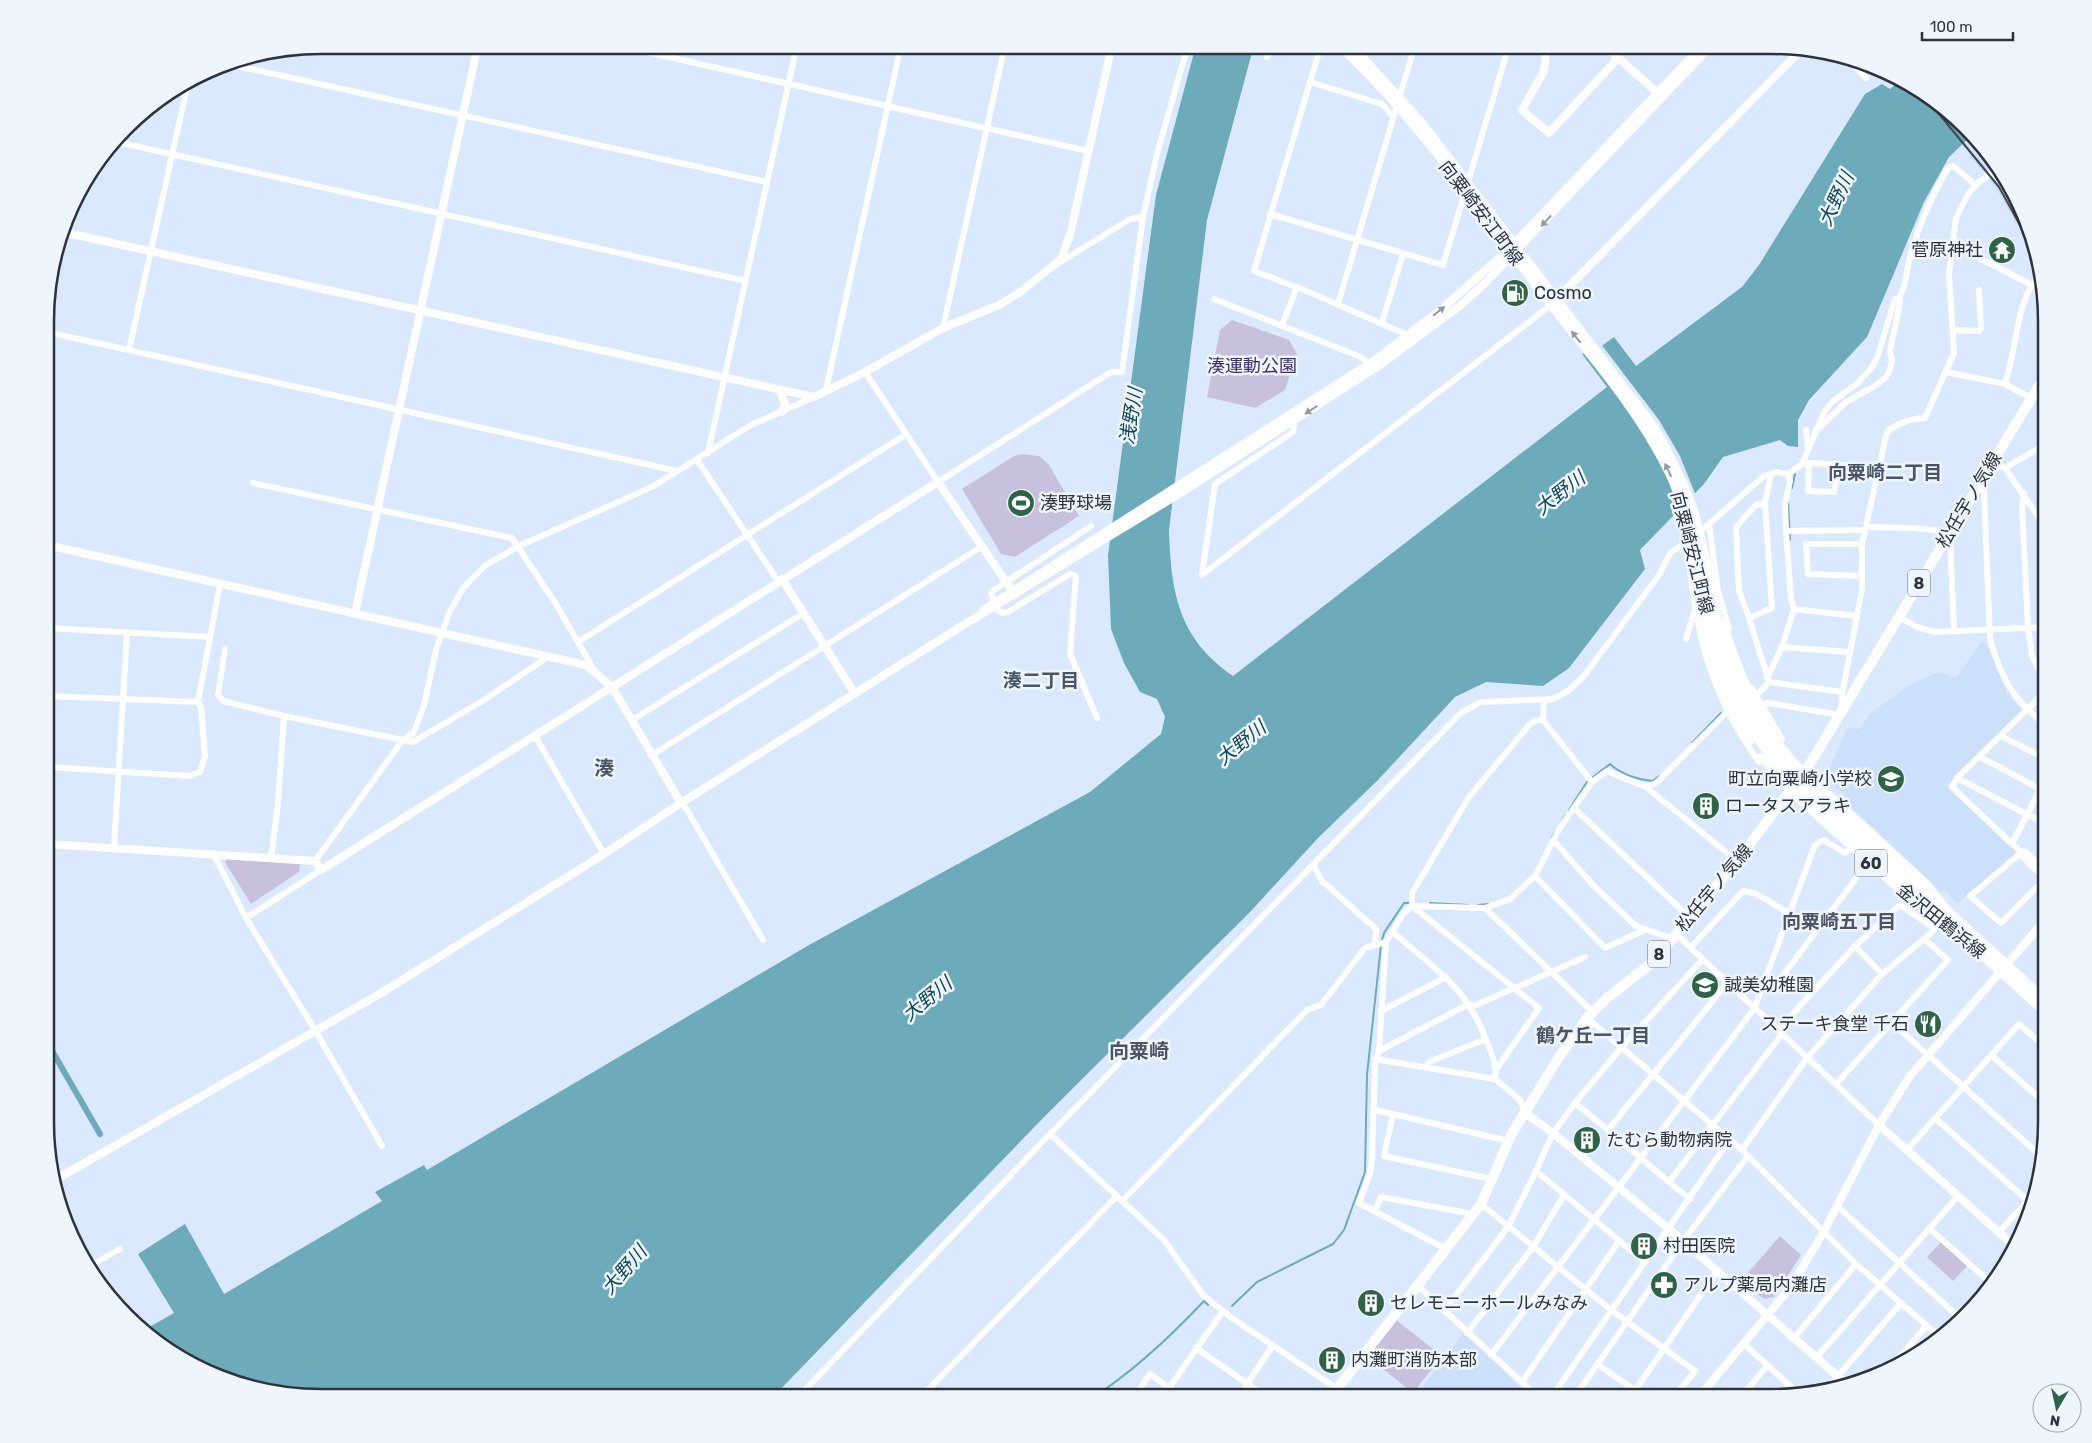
<svg xmlns="http://www.w3.org/2000/svg" width="2092" height="1443" font-family="Rubik,'Noto Sans JP',sans-serif">
	<style>
		.built { fill: #cde0fb }
		.green { fill: #c7c1de }
		.water { fill: #6dabbb }
		.pier { fill: #dae9fd }
		.lines { fill: none; stroke-linecap: round; stroke-linejoin: round }
		.stream { stroke: #6dabbb; stroke-width: 2 }
		.canal { stroke: #6dabbb; stroke-width: 6 }
		.minor { stroke: #fff; stroke-width: 6 }
		.tertiary { stroke: #fff; stroke-width: 8 }
		.secondary { stroke: #fff; stroke-width: 9 }
		.primary { stroke: #fff; stroke-width: 10 }
		.rail { stroke: #414750; stroke-width: 2 }
		.oneway { fill: #96999d }
		.labels { text-anchor: middle; dominant-baseline: central; stroke-width: 5; stroke-linejoin: round; paint-order: stroke }
		.shield { fill: #eff5fd; stroke: #686d75; stroke-width: 1 }
		.shield-label { font-size: 16px; font-weight: bold; fill: #2e333b }
		.street-label { font-size: 18px; fill: #2e333b; stroke: #eff5fd }
		.poi-label { font-size: 18px; fill: #2e333b; stroke: #eff5fd; text-anchor: start }
		.park-label { font-size: 18px; fill: #412f68; stroke: #eff5fd }
		.water-label { font-size: 19px; font-style: italic; fill: #0f4653; stroke: #eff5fd }
		.neighbourhood-label { font-size: 19px; font-weight: bold; fill: #4a5667; stroke: #eff5fd }
		.quarter-label { font-size: 20px; font-weight: bold; fill: #4a5667; stroke: #eff5fd }
		.rim { fill: none; stroke: #2e333b; stroke-width: 2.5 }
	</style>
	<rect width="100%" height="100%" fill="#dae9fd"/>
	<g class="built">
		<polygon points="1966,143 1976,155 1980,151 2038,255 2040,266 1997,190 1986,174 1968,155 1970,152 1964,145"/>
		<polygon points="1982,641 1989,649 2008,695 2022,711 1946,786 2015,850 2014,854 1957,904 1945,889 1942,892 1849,805 1844,793 1832,785 1827,773 1848,727 1859,729 1872,712 1911,684 1939,672 1956,678"/>
		<polygon points="1463,1334 1490,1358 1531,1398 1414,1398"/>
	</g>
	<g class="green">
		<polygon points="1232,320 1289,340 1297,354 1285,390 1255,408 1207,397 1220,330"/>
		<polygon points="1022,454 1039,456 1049,465 1079,516 1015,557 1001,554 962,489 1014,456"/>
		<polygon points="227,859 300,864 299,872 251,904 225,862"/>
		<polygon points="1780,1236 1801,1255 1774,1297 1764,1299 1741,1281"/>
		<polygon points="1941,1242 1967,1266 1953,1281 1927,1257"/>
		<polygon points="1396,1320 1442,1356 1413,1393 1367,1356"/>
	</g>
	<path class="water" d="M1196 45H1254L1207 220 1169 530C1171 592 1178 638 1233 676L1607 387 1582 354 1599 348 1614 337 1636 366 1742 287 1759 265 1865 94 1882 84 1890 89 1900 81 1939 102 1970 137 1949 157 1924 202 1867 337 1809 400 1798 420V447L1788 446 1780 440 1723 457 1704 484 1640 550 1645 569 1569 668 1543 686 1486 682 1455 697 1378 780 1318 838 1250 912 1045 1116 772 1398 303 1397 232 1383 153 1341 144 1330 174 1313 138 1254 185 1224 224 1294 382 1201 375 1192 424 1165 427 1170 809 945 1090 792 1161 734 1165 717 1157 699 1140 692 1124 663 1111 629 1108 555 1156 195Z"/>
	<polygon class="pier" points="1601,344 1659,420 1680,456 1696,496 1681,511 1664,469 1632,416 1597,346"/>
	<g class="lines">
		<g class="stream">
			<polyline points="1792,488 1795,474"/>
			<polyline points="1788,502 1790,540"/>
			<polyline points="1692,743 1721,713"/>
			<path d="M1593 777 1610 764C1621 774 1638 780 1653 781L1659 776"/>
			<polyline points="1569,810 1587,782"/>
			<polyline points="1552,837 1565,816"/>
			<polyline points="1430,903 1468,905"/>
			<polyline points="1478,905 1488,904"/>
			<polyline points="1382,940 1384,933 1404,903 1411,903"/>
			<polyline points="1232,1306 1257,1282 1333,1244 1344,1230 1365,1172 1367,1075 1381,945"/>
			<path d="M1092 1398C1133 1372 1171 1336 1204 1301L1208 1305"/>
		</g>
		<polyline class="canal" points="47,1042 100,1134"/>
		<g class="minor">
			<polyline points="615,45 1088,151"/>
			<polyline points="1321,45 1254,271 1309,292 1410,336"/>
			<polyline points="1267,57 1272,45"/>
			<polyline points="1846,57 1866,78"/>
			<polyline points="228,64 767,182"/>
			<polyline points="1310,82 1382,104 1393,116"/>
			<polyline points="117,142 746,281"/>
			<polyline points="1468,182 1509,45"/>
			<polyline points="1270,214 1443,265 1465,192"/>
			<path d="M1952 244 2032 285C2015 315 2016 351 2005 384"/>
			<polyline points="1057,264 1130,219 1143,217"/>
			<polyline points="2032,285 2042,274"/>
			<polyline points="1214,299 1361,357 1372,366"/>
			<polyline points="1338,304 1415,45"/>
			<polyline points="1382,322 1403,254"/>
			<polyline points="1282,325 1297,287"/>
			<polyline points="943,328 1005,45"/>
			<polyline points="1953,330 1979,331 1981,329 1979,290"/>
			<polyline points="47,332 677,471"/>
			<polyline points="129,350 188,83"/>
			<polyline points="865,372 938,482 1111,372 1122,372 1143,217 1157,154 1188,45"/>
			<polyline points="1946,372 2005,384 2031,398"/>
			<polyline points="826,390 901,45"/>
			<polyline points="1295,420 1293,432 1215,484 1202,575 1551,305"/>
			<polyline points="1806,430 1808,447"/>
			<polyline points="1815,432 1846,402 1875,386 1886,377 1890,370 1892,360 1890,351 1900,303 1899,298"/>
			<polyline points="2039,448 2046,459"/>
			<polyline points="708,453 797,45"/>
			<polyline points="697,460 778,581"/>
			<polyline points="1809,463 1808,491 1834,492 1839,465"/>
			<polyline points="1992,463 2005,468 2046,444"/>
			<path d="M1802 464 1825 411 1833 401 1858 383 1873 366 1878 355 1895 299 1899 298C1906 287 1906 274 1909 261 1917 229 1931 197 1948 168L1953 166 1976 185"/>
			<polyline points="2005,468 2046,528"/>
			<path d="M1980 482 1984 491 1990 639C2001 678 2013 700 2046 725"/>
			<polyline points="253,483 512,538 556,604 594,670"/>
			<polyline points="2024,493 2022,507 2028,627 2032,656 2046,682"/>
			<polyline points="1765,503 1756,505 1736,527 1739,591 1749,618 1772,608 1765,503 1771,474"/>
			<polyline points="1709,525 1718,591 1729,629"/>
			<polyline points="1091,526 991,592 995,608 1002,613 1008,612 1070,574 1076,576 1070,654 1097,718"/>
			<polyline points="1866,527 1914,528 1950,532"/>
			<polyline points="1786,531 1785,505 1790,481 1788,474"/>
			<polyline points="1947,536 1950,538 1954,630"/>
			<path d="M1687 543C1696 630 1706 689 1759 762L1764 759"/>
			<polyline points="1862,544 1806,544 1808,574 1862,576"/>
			<polyline points="1794,609 1791,598 1786,531 1865,530"/>
			<polyline points="1899,617 1917,627 1935,632 2046,627"/>
			<polyline points="1749,618 1769,682 1842,692"/>
			<polyline points="47,628 209,637"/>
			<polyline points="1686,639 1694,613"/>
			<polyline points="578,642 905,435"/>
			<polyline points="225,649 218,695 223,701 284,716"/>
			<polyline points="1849,652 1782,647 1794,609 1856,616"/>
			<polyline points="1767,678 1782,647"/>
			<polyline points="1751,687 1782,739 1779,742"/>
			<polyline points="2046,691 1957,778 2046,824"/>
			<polyline points="1755,694 1760,692 1769,682"/>
			<polyline points="47,696 198,702"/>
			<polyline points="1544,700 1543,720 1592,782"/>
			<polyline points="1761,705 1769,703 1834,714 1838,717"/>
			<path d="M1841 709 1842 695 1862 589V544L1887 432C1900 422 1909 419 1925 418L1954 353 1949 274 1956 218 1968 194 1979 182 1998 169"/>
			<polyline points="632,720 804,613"/>
			<polyline points="535,736 604,854"/>
			<polyline points="2001,736 2046,759"/>
			<polyline points="652,755 981,547"/>
			<polyline points="1980,757 2046,792"/>
			<polyline points="47,767 189,776 200,772 205,756 201,707 198,702 220,584"/>
			<polyline points="1957,778 1952,787 2010,842"/>
			<polyline points="2046,778 2014,840 2010,842 2020,851 2026,852 2046,871"/>
			<polyline points="1646,787 1656,783 1727,712"/>
			<polyline points="681,803 687,810 763,940"/>
			<polyline points="1574,808 1690,918"/>
			<polyline points="1554,841 1594,886 1636,926 1671,938"/>
			<polyline points="114,848 127,633"/>
			<polyline points="2020,851 2020,854 1970,896 2001,923 2046,878"/>
			<polyline points="2020,854 2046,880"/>
			<polyline points="214,855 246,918 315,1030 382,1146"/>
			<polyline points="271,858 278,803 284,716 413,742 484,700 549,656"/>
			<polyline points="315,861 402,741 414,732 424,705 436,650 449,613 463,588 486,565 519,546 652,487 751,425 814,397"/>
			<polyline points="1313,864 1321,880 1376,929 1375,945"/>
			<polyline points="1535,876 1605,948 1645,930"/>
			<polyline points="1485,908 1593,1012"/>
			<polyline points="246,918 321,870"/>
			<path d="M1393 932C1436 971 1468 987 1488 1045 1493 1057 1497 1066 1495 1079"/>
			<polyline points="1676,934 1879,1125"/>
			<polyline points="1855,946 1882,974"/>
			<polyline points="1691,947 1743,891 1755,893 1789,913"/>
			<polyline points="1764,980 1775,986 1866,865"/>
			<polyline points="1381,1011 1446,977"/>
			<polyline points="1587,1018 1742,1150 1856,1264 1941,1338"/>
			<polyline points="1891,1022 2043,1158"/>
			<polyline points="1778,1030 1855,946 1900,905 1935,929 1924,939"/>
			<polyline points="1379,1051 1469,1004 1474,1006 1585,957"/>
			<polyline points="1991,1055 2046,1104"/>
			<polyline points="1375,1059 1495,1079 1520,1100 1525,1113"/>
			<polyline points="1426,1067 1429,1062 1486,1039"/>
			<polyline points="1497,1068 1539,1008 1412,906 1412,893 1469,797 1530,724 1536,720 1543,720"/>
			<polyline points="1575,1103 1608,1130 1728,982"/>
			<polyline points="1374,1110 1393,1114"/>
			<polyline points="1935,1118 2028,1201"/>
			<polyline points="1608,1130 1669,1182 1782,1034"/>
			<polyline points="1050,1134 1164,1240 1203,1295 1232,1318 1333,1386 1335,1392"/>
			<polyline points="1742,1150 1807,1058 1882,974 1924,939 1948,960 1836,1084"/>
			<polyline points="1907,1150 2019,1024 2046,1048"/>
			<polyline points="1491,1179 1384,1156 1393,1114 1508,1141"/>
			<polyline points="1669,1182 1690,1199"/>
			<polyline points="1122,1201 1307,1010 1321,1005 1365,948 1386,942"/>
			<polyline points="1481,1204 1611,1310 1695,1371 1673,1398"/>
			<polyline points="1837,1206 1962,1320"/>
			<polyline points="1375,1211 1381,1197 1473,1214"/>
			<polyline points="1929,1228 1993,1285"/>
			<polyline points="1999,1232 2036,1192"/>
			<polyline points="1446,1249 1359,1203 1370,1174 1372,1158 1375,1064 1379,1051 1386,942 1403,914 1412,906 1485,908 1510,899 1535,876 1559,829 1592,782 1607,771 1646,787 1737,861"/>
			<polyline points="1645,1262 1730,1139"/>
			<polyline points="88,1267 120,1249"/>
			<polyline points="1418,1286 1539,1398"/>
			<polyline points="1444,1311 1508,1227 1536,1171"/>
			<polyline points="1467,1333 1533,1247 1564,1195"/>
			<polyline points="1794,1338 1856,1264"/>
			<polyline points="1743,1343 1799,1394"/>
			<polyline points="1196,1348 1268,1398"/>
			<polyline points="1491,1355 1754,1009 1815,845 1824,840 1845,853 1852,847"/>
			<polyline points="1816,1358 1958,1196"/>
			<polyline points="1597,1364 1635,1390"/>
			<polyline points="1887,1372 1927,1325"/>
			<polyline points="1522,1382 1619,1241"/>
			<polyline points="1169,1388 1223,1311"/>
			<polyline points="1579,1390 1591,1398"/>
			<polyline points="1825,1391 1901,1303"/>
			<polyline points="1779,1397 1789,1386"/>
			<polyline points="797,1398 1050,1134 1461,713 1481,702 1553,699 1568,691 1583,677 1659,575 1671,552 1687,543 1764,476 1777,472 1788,474 1802,464 1814,463 1879,468"/>
			<polyline points="920,1398 1117,1196"/>
			<polyline points="1134,1398 1150,1374 1183,1398"/>
			<polyline points="1238,1398 1273,1345"/>
			<polyline points="1551,1398 1645,1262 1536,1171 1553,1133 1575,1103 1622,1047 1703,959"/>
			<polyline points="1574,1398 1683,1241 1748,1156"/>
			<polyline points="1630,1398 1717,1271"/>
			<polyline points="1740,1398 1768,1365"/>
		</g>
		<g class="tertiary">
			<polyline points="1547,45 1544,71 1522,110 1549,133 1618,58"/>
			<polyline points="1605,46 1660,95"/>
			<polyline points="1985,154 2034,242"/>
			<polyline points="63,232 814,397 865,372 943,328 999,305 1019,293 1061,259 1070,235 1112,45"/>
			<polyline points="1552,304 1803,48"/>
			<polyline points="779,389 785,403 782,412"/>
			<polyline points="47,545 586,665 612,687 681,803"/>
			<polyline points="782,579 855,694"/>
			<polyline points="983,610 1375,360 1443,308 1509,249 1702,46"/>
			<polyline points="355,613 478,45"/>
			<polyline points="47,844 315,861 321,870 938,482 1015,595"/>
			<polyline points="1525,1113 1553,1133 1669,1229 1849,1386"/>
			<polyline points="1879,1125 2014,1246"/>
			<polyline points="55,1180 378,995 604,854 681,803 957,629 1184,491 1380,365 1461,305 1486,282 1711,46"/>
			<polyline points="1698,1398 1790,1288 1823,1233 1879,1125 1910,1076 2046,919"/>
		</g>
		<g class="secondary">
			<path d="M1339 45C1418 119 1480 211 1545 297 1588 353 1637 407 1668 470 1697 529 1699 594 1717 656 1750 765 1846 833 1927 905"/>
			<path d="M1351 45 1421 122 1654 427C1669 454 1683 480 1693 509 1710 561 1712 616 1730 667 1765 768 1856 829 1932 898"/>
			<path d="M1702 621C1710 663 1726 704 1751 740"/>
			<path d="M1723 623C1740 677 1762 733 1804 773"/>
			<polyline points="1762,757 1791,791"/>
		</g>
		<g class="primary">
			<polyline points="1804,773 1925,884 1947,911 2046,1001"/>
			<polyline points="1791,791 1907,895 1956,931 2046,1012"/>
			<polyline points="1330,1398 1481,1204 1511,1135 1559,1057 1587,1018 1607,998 1654,961 1737,861 1808,767 2046,374"/>
		</g>
		<polyline class="rail" points="1921,92 1999,187 2039,260"/>
	</g>
	<defs><path id="oneway-solid" d="M-6-.8H1V-3.2L6.5 0L1 3.2V.8H-6Z" transform="scale(1.25)"/></defs>
	<g class="oneway">
		<use href="#oneway-solid" transform="translate(1546 221) rotate(133)"/>
		<use href="#oneway-solid" transform="translate(1439 311) rotate(-38)"/>
		<use href="#oneway-solid" transform="translate(1576 337) rotate(-128)"/>
		<use href="#oneway-solid" transform="translate(1311 410) rotate(147)"/>
		<use href="#oneway-solid" transform="translate(1668 470) rotate(-116)"/>
	</g>
	<defs>
		<g id="temple-disc" transform="scale(1.4375)"><circle r="9.5" fill="#2f6246" stroke="#eff5fd"/><path d="M0-6L5-2H3V0L6.5 2.5H4V6H1.5V3h-3V6H-4V2.5H-6.5L-3 0V-2H-5Z" fill="#fff"/></g>
		<g id="fuel-disc" transform="scale(1.4375)"><circle r="9.5" fill="#2f6246" stroke="#eff5fd"/><path d="M-5.5-6h7V0h2V4h1.3V-2.5L3-4.5l.8-.8L6-3V5H2.5V1h-1V6h-7ZM-4.2-4.7v3.2H.2V-4.7Z" fill="#fff"/></g>
		<g id="stadium-disc" transform="scale(1.4375)"><circle r="9.5" fill="#2f6246" stroke="#eff5fd"/><path d="M0-5a6.5 5 0 1 0 0 10a6.5 5 0 1 0 0-10ZM-3.5-1.8h7v3.6h-7Z" fill="#fff"/></g>
		<g id="school-disc" transform="scale(1.4375)"><circle r="9.5" fill="#2f6246" stroke="#eff5fd"/><path d="M0-5L7-2L0 1L-7-2ZM-4 1L0 2.5L4 1V4Q0 6-4 4Z" fill="#fff"/></g>
		<g id="building-disc" transform="scale(1.4375)"><circle r="9.5" fill="#2f6246" stroke="#eff5fd"/><path d="M-4-6H4V6H1V3H-1V6H-4ZM-2.5-4.3h1.7v1.8h-1.7ZM.8-4.3h1.7v1.8H.8ZM-2.5-1h1.7V.8h-1.7ZM.8-1h1.7V.8H.8Z" fill="#fff"/></g>
		<g id="restaurant-disc" transform="scale(1.4375)"><circle r="9.5" fill="#2f6246" stroke="#eff5fd"/><path d="M-5-6h1v4h1v-4h1v4h1v-4h1v5L-1.5 .5V6h-2V.5L-5-1ZM5-6V6H3V1.5H1.5Q1.5-4 5-6Z" fill="#fff"/></g>
		<g id="pharmacy-disc" transform="scale(1.4375)"><circle r="9.5" fill="#2f6246" stroke="#eff5fd"/><path d="M-2-6h4v4h4v4h-4v4h-4v-4h-4v-4h4Z" fill="#fff"/></g>
	</defs>
	<g fill-rule="evenodd">
		<use href="#temple-disc" x="2002" y="250"/>
		<use href="#fuel-disc" x="1515" y="293"/>
		<use href="#stadium-disc" x="1021" y="503"/>
		<use href="#school-disc" x="1891" y="779"/>
		<use href="#building-disc" x="1706" y="806"/>
		<use href="#school-disc" x="1705" y="985"/>
		<use href="#restaurant-disc" x="1928" y="1024"/>
		<use href="#building-disc" x="1587" y="1140"/>
		<use href="#building-disc" x="1644" y="1246"/>
		<use href="#pharmacy-disc" x="1664" y="1285"/>
		<use href="#building-disc" x="1371" y="1303"/>
		<use href="#building-disc" x="1332" y="1360"/>
	</g>
	<g class="labels">
		<g class="shield">
			<rect x="1908" y="569.5" width="22" height="27" rx="4"/>
			<rect x="1855" y="849.5" width="32" height="27" rx="4"/>
			<rect x="1648" y="940.5" width="22" height="27" rx="4"/>
		</g>
		<g class="shield-label">
			<text x="1919" y="583">8</text>
			<text x="1871" y="863">60</text>
			<text x="1659" y="954">8</text>
		</g>
		<g class="street-label">
			<text transform="translate(1481 213) rotate(53)">向粟崎安江町線</text>
			<text transform="translate(1969 500) rotate(-59)">松任宇ノ気線</text>
			<text transform="translate(1692 553) rotate(76)">向粟崎安江町線</text>
			<text transform="translate(1714 888) rotate(-50)">松任宇ノ気線</text>
			<text transform="translate(1941 921) rotate(39)">金沢田鶴浜線</text>
		</g>
		<g class="poi-label">
			<text x="1983" y="250" text-anchor="end">菅原神社</text>
			<text x="1534" y="293">Cosmo</text>
			<text x="1040" y="503">湊野球場</text>
			<text x="1872" y="779" text-anchor="end">町立向粟崎小学校</text>
			<text x="1725" y="806">ロータスアラキ</text>
			<text x="1724" y="985">誠美幼稚園</text>
			<text x="1909" y="1024" text-anchor="end">ステーキ食堂 千石</text>
			<text x="1606" y="1140">たむら動物病院</text>
			<text x="1663" y="1246">村田医院</text>
			<text x="1683" y="1285">アルプ薬局内灘店</text>
			<text x="1390" y="1303">セレモニーホールみなみ</text>
			<text x="1351" y="1360">内灘町消防本部</text>
		</g>
		<g class="park-label">
			<text x="1252" y="366">湊運動公園</text>
		</g>
		<g class="water-label">
			<text transform="translate(1836 199) rotate(-65)">大野川</text>
			<text transform="translate(1131 416) rotate(-81)">浅野川</text>
			<text transform="translate(1560 493) rotate(-38)">大野川</text>
			<text transform="translate(1241 743) rotate(-39)">大野川</text>
			<text transform="translate(927 999) rotate(-39)">大野川</text>
			<text transform="translate(624 1270) rotate(-49)">大野川</text>
		</g>
		<g class="neighbourhood-label">
			<text x="1885" y="472">向粟崎二丁目</text>
			<text x="1041" y="680">湊二丁目</text>
			<text x="1839" y="921">向粟崎五丁目</text>
			<text x="1593" y="1035">鶴ケ丘一丁目</text>
		</g>
		<g class="quarter-label">
			<text x="604" y="768">湊</text>
			<text x="1139" y="1051">向粟崎</text>
		</g>
	</g>
	<path d="M0 0H2092V1443H0ZM321 54H1771A267 267 0 0 1 2038 321V1122A267 267 0 0 1 1771 1389H321A267 267 0 0 1 54 1122V321A267 267 0 0 1 321 54Z" fill="#eff5fd" fill-rule="evenodd"/>
	<path class="rim" d="M321 54H1771A267 267 0 0 1 2038 321V1122A267 267 0 0 1 1771 1389H321A267 267 0 0 1 54 1122V321A267 267 0 0 1 321 54Z"/>
	<g transform="translate(2057 1408) rotate(189)"><circle r="24" fill="#eff5fd" stroke="#a2a7af"/>
	<path d="M0-4L9 19L0 12L-9 19Z" fill="#2f6246"/>
	<text y="-8" font-size="14" font-weight="bold" text-anchor="middle" fill="#2e333b">N</text>
	</g>
	<path d="M1922 32v8h91v-8" fill="none" stroke="#2e333b" stroke-width="2.5"/>
	<text x="1930" y="32" font-size="15" fill="#2e333b" stroke="#eff5fd" stroke-width="4" paint-order="stroke">100 m</text>
</svg>
